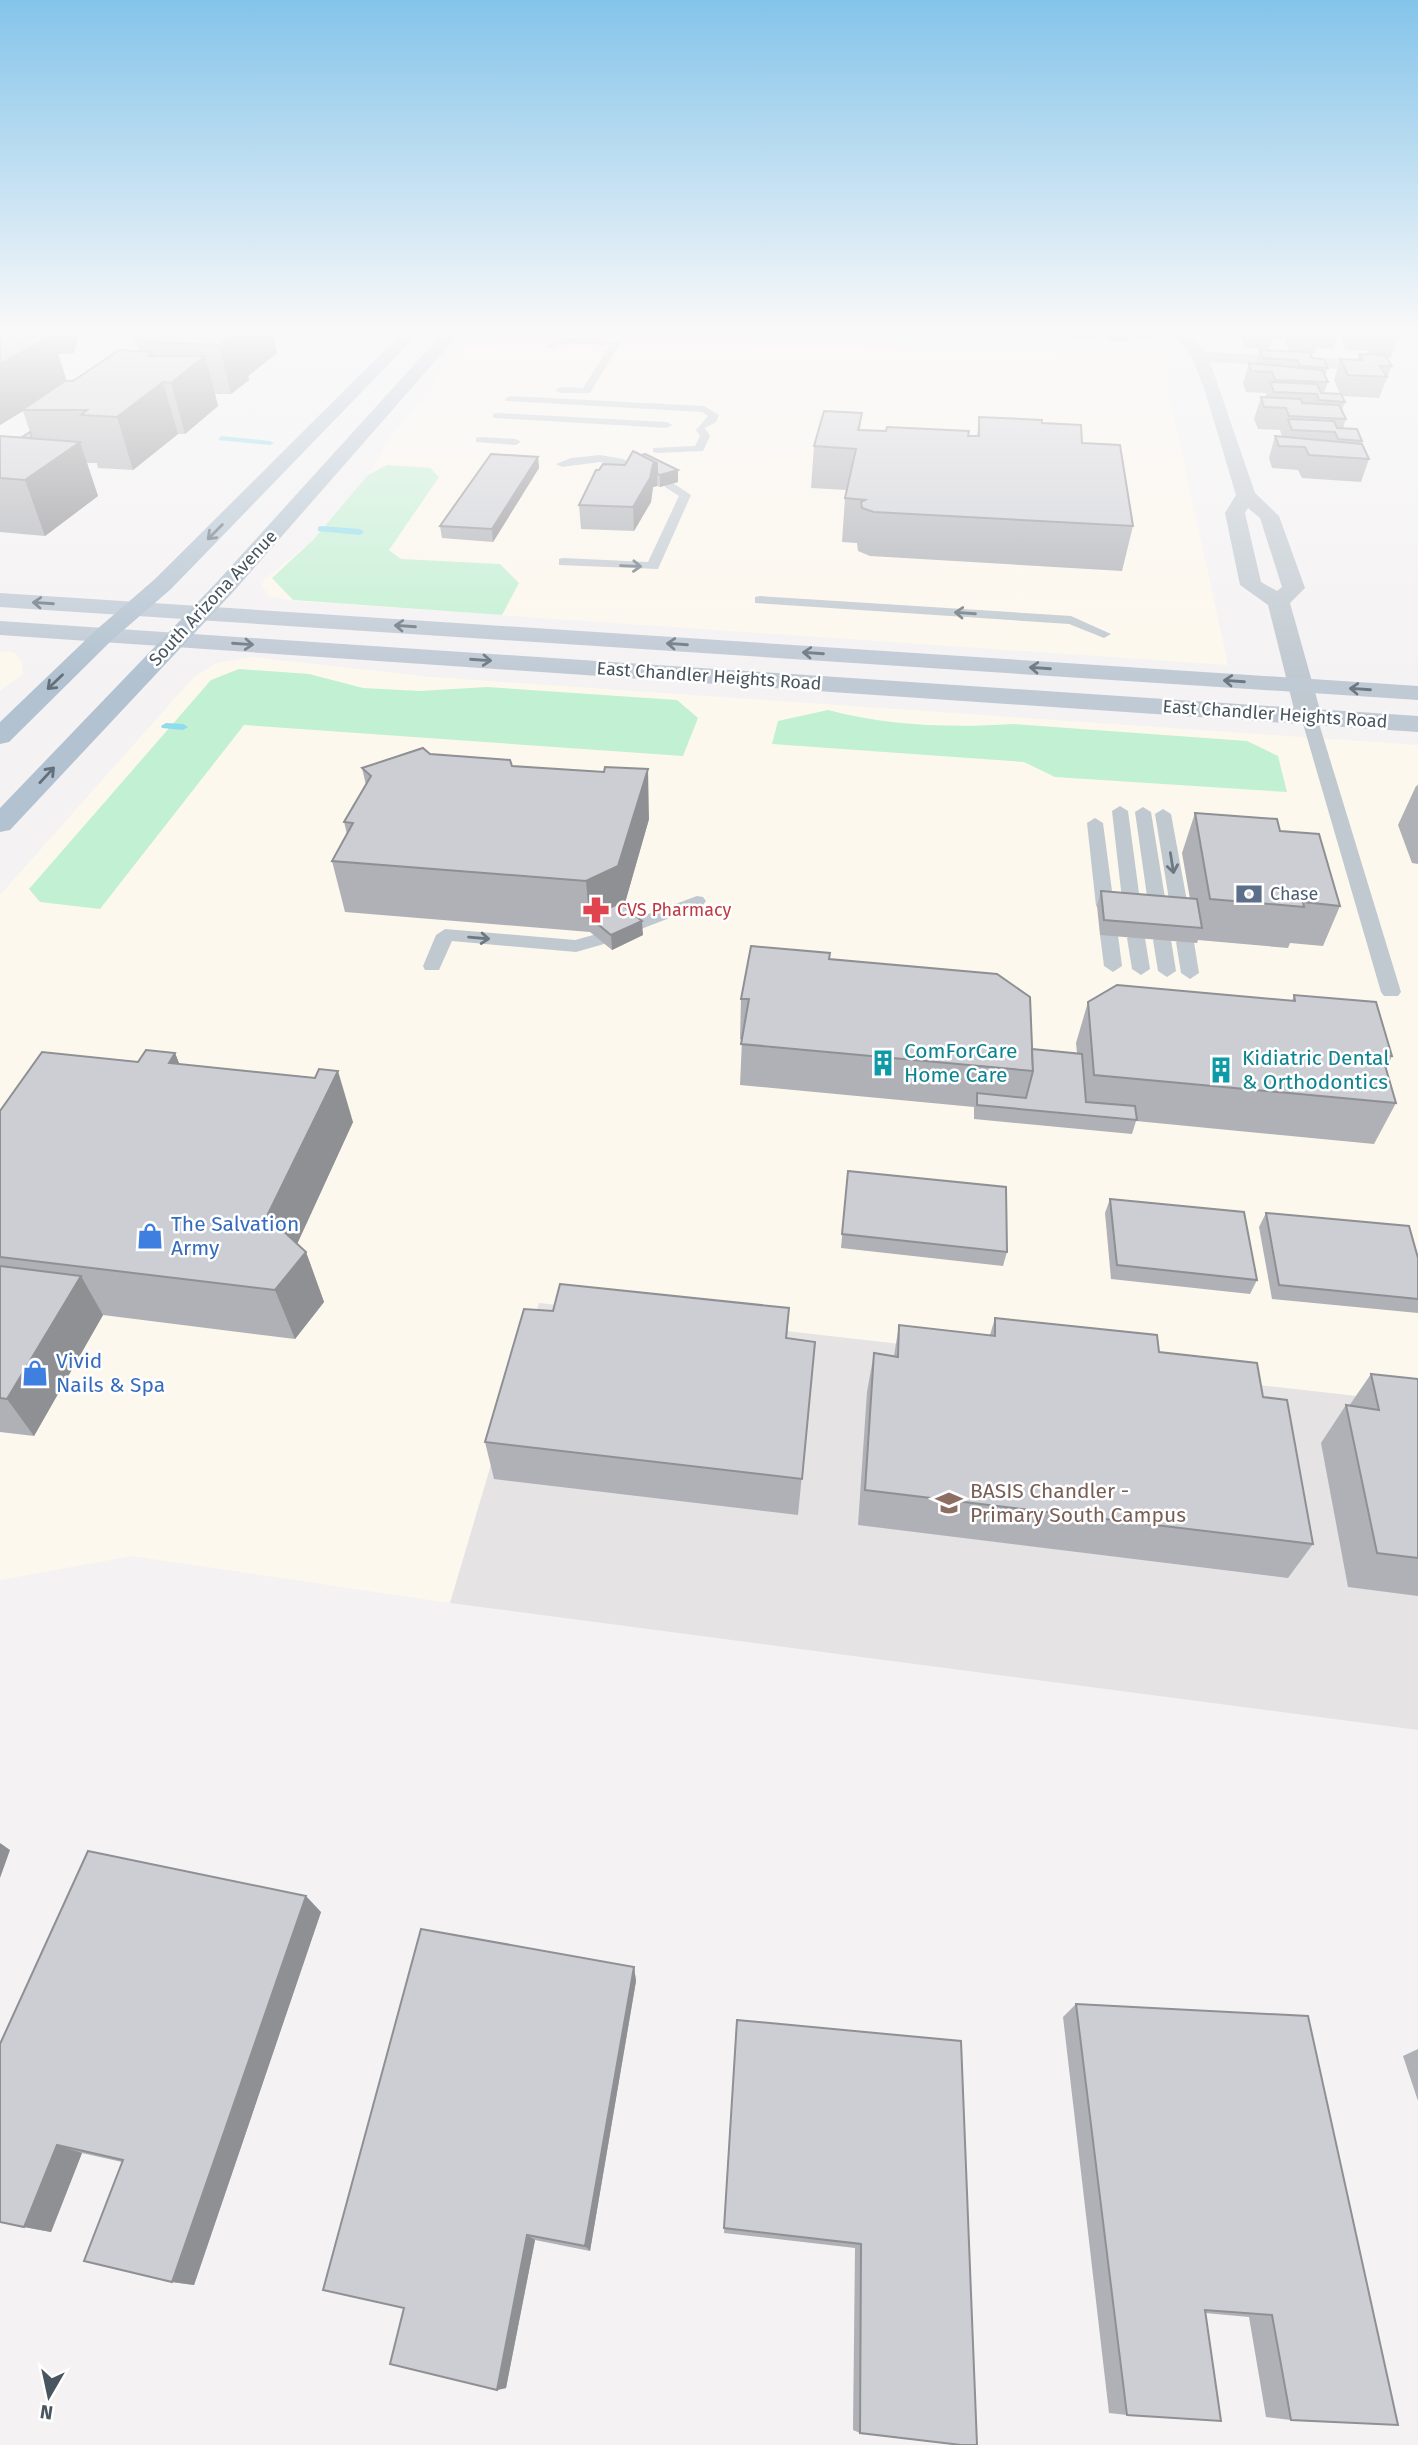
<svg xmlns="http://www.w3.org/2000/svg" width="1418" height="2445" font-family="'Fira Sans',sans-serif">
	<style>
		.commercial { fill: #fdf8ed }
		.education { fill: #e5e3e4 }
		.green { fill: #c2f0d2 }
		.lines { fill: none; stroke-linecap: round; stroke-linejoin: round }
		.stream { fill: #8fdcec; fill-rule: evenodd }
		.service { fill: #c0c9d0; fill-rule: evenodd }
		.minor { fill: #c0c9d0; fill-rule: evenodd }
		.secondary { fill: #c0cad5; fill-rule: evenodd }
		.primary { fill: #b2c2d0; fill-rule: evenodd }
		.wall { fill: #afb1b6 }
		.shaded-wall { fill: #8f9094 }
		.building { fill: #ccced4; stroke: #8f9094; stroke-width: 2 }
		.oneway { stroke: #63707b }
		.oneway2 { stroke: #6d7881 }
		.oneway3 { stroke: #6d7882 }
		.labels { text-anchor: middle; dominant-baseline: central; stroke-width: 5; stroke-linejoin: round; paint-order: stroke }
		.far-street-label { font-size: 18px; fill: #49555f; stroke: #fff }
		.far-service-label { font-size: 18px; fill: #4e5e75; stroke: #fff; text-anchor: start }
		.far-health-label { font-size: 18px; fill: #be3a42; stroke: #fff; text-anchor: start }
		.culture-label { font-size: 21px; fill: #0d838f; stroke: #fff; text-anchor: start }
		.shop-label { font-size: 21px; fill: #366cbe; stroke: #fff; text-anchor: start }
		.education-label { font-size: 21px; fill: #785e54; stroke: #fff; text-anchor: start }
	</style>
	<rect width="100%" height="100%" fill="#f4f2f2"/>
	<g class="commercial">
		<polygon points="473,335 756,335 801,337 800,342 1161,357 1228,665 293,601 269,596 261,585 265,579 313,540 368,475 390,438"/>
		<polygon points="0,651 15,653 22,662 23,674 0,691"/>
		<polygon points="251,657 431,677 1418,745 1418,1403 539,1303 450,1603 132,1556 0,1580 0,895 193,678 216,663"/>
	</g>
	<polygon class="education" points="539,1303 1418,1403 1418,1730 450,1603"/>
	<g class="green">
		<polygon points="387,465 430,468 439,477 389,550 401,559 500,564 519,583 502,615 293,600 272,578 313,540 368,475"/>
		<polygon points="239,669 309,674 363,688 420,691 487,687 677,700 698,718 683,756 244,725 100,909 40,902 29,889 211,680"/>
		<path d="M828 710C887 726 952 728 1013 724L1247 741 1278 756 1287 792 1055 777 1024 762 772 744 778 721Z"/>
	</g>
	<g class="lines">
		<g class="stream">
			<polygon points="221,436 270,441 274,443 270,445 218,440"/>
			<polygon points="321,526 360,529 364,532 360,535 318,531 318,527"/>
			<polygon points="166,723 183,724 188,727 183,730 162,728 161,726"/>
		</g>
		<g class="service">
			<polygon points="564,337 621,342 590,393 560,393 555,390 560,387 583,388 610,345 565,343 550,349 545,346"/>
			<polygon points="510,396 704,406 719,415 716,422 705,428 710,436 703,451 657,453 653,452 653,448 695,446 700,436 696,430 708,416 702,412 506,401 505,399"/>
			<polygon points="497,413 667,422 672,425 667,428 493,418 493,414"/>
			<polygon points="480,437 516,439 521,442 516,445 476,442 476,438"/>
			<polygon points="600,455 623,459 643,468 637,471 600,462 562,467 556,464 571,458"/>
			<polygon points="665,483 673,483 691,495 658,569 559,565 559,559 563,558 648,562 679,496 665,487"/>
			<polygon points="760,596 1071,616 1111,634 1104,638 1069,624 755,603 755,597"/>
			<polygon points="1309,712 1317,717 1401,992 1398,996 1384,996 1381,992 1301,717"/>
			<polygon points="1120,806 1128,811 1141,908 1132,913 1123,908 1112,811"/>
			<polygon points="1143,807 1151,812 1167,910 1158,915 1149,910 1135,812"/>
			<polygon points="1163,809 1171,814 1189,912 1180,917 1171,912 1155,814"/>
			<polygon points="1095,818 1103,823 1114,906 1105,911 1096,906 1087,823"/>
			<polygon points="697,896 703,897 706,901 703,905 636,931 624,931 621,927 624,923"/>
			<polygon points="445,929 575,940 597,934 606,940 604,944 576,952 452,941 439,970 425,970 423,966 436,935"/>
			<polygon points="1109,929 1118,935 1122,966 1113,972 1104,966 1100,935"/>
			<polygon points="1136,932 1145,938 1150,969 1141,975 1132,969 1127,938"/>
			<polygon points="1162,934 1171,940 1176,971 1167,977 1158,971 1153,940"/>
			<polygon points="1185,936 1194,942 1199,973 1190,979 1181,973 1176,942"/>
		</g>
		<path class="minor" d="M1174 335H1190L1205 352 1364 360 1372 365 1364 370 1210 362 1255 493 1279 516 1305 588 1290 603 1322 717 1318 722H1300L1296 717 1268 605 1240 585 1225 513 1236 495 1205 391 1192 358ZM1248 508 1260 518 1282 587 1277 591 1261 582 1245 513Z"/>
		<g class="secondary">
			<polygon points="0,593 1418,686 1418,700 0,607"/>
			<polygon points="0,621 1418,716 1418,732 0,635"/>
		</g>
		<g class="primary">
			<polygon points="400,335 417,335 171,589 112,640 9,742 0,744 0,722 96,630 155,579"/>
			<polygon points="441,335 458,335 233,592 10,830 0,832 0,808 217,582"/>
		</g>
	</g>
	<g class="wall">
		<polygon points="0,335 79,335 74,353 58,354 67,381 73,381 138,351 135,341 143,335 277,353 248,376 249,380 231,394 215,394 218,406 185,434 178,434 133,470 98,468 97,463 87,463 98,496 45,536 0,532 0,436 22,437 30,432 23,411 0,425"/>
		<rect x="1012" y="335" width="43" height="1"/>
		<polygon points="1065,335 1099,335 1098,339 1066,337"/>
		<polygon points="1106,335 1151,335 1151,338 1128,337 1127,342 1107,341"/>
		<polygon points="1240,335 1286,335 1285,339 1272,339 1269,349 1245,348"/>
		<polygon points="1287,335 1338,335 1333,349 1316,348 1314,354 1310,354 1312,358 1328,368 1325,376 1328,382 1324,393 1340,394 1334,380 1340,359 1357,360 1359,354 1370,354 1368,351 1346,350 1339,335 1397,335 1398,337 1391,358 1386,357 1392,366 1379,398 1342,396 1345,402 1342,410 1346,419 1343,428 1362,441 1361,444 1369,459 1361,482 1302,478 1298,470 1272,468 1269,458 1275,436 1282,436 1280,430 1258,429 1254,419 1261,397 1266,397 1266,393 1246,392 1243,384 1249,363 1256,364 1260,350 1289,351 1285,342"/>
		<polygon points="862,413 860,430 977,436 979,417 1042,423 1082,443 1133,526 1122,571 870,556 858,551 857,543 842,542 845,498 847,490 811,488 814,446"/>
		<polygon points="538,457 539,468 493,542 442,538 440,526"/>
		<polygon points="627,459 678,470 678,482 660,487 657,486 653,487 651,502 634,531 581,529 579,505 599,470 625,465 627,461"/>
		<polygon points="430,754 512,766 604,772 649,819 624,906 643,935 612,950 590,932 345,912 332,861 347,834 344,822 366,785 362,768"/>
		<polygon points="1418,784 1418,864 1412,863 1398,825 1416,786 1417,786"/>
		<polygon points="1195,813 1280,831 1340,906 1323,946 1290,943 1288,948 1198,940 1197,943 1100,935 1097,906 1101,891 1190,899 1182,853"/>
		<polygon points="829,959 1032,1049 1077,1053 1076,1043 1088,1002 1292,1001 1294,995 1392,1056 1386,1069 1396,1103 1374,1144 1136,1121 1132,1134 974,1119 974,1107 740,1085 742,1040 740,1039 741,999"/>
		<polygon points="175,1053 179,1064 353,1122 297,1244 306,1252 324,1302 295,1339 103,1315 34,1436 0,1432 0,1111 138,1062"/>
		<polygon points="848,1171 1007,1252 1003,1266 841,1248"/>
		<polygon points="1110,1199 1257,1280 1250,1294 1111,1279 1105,1213"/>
		<polygon points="1266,1213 1418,1258 1418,1313 1272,1299 1259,1227"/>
		<polygon points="789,1308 787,1338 815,1342 798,1515 494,1479 485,1442 553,1311"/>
		<polygon points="995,1318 1159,1352 1263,1397 1313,1544 1288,1578 858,1525 867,1392 874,1353 894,1356 899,1325 990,1335"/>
		<polygon points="1371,1374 1418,1379 1418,1596 1348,1587 1321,1443 1346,1405 1349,1406"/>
		<polygon points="321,1912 194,2285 172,2282 122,2162 82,2153 51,2232 24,2227 0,2044"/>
		<polygon points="634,1967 636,1981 590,2251 535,2240 506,2388 497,2390 404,2308"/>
		<polygon points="1076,2004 1308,2016 1291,2420 1266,2417 1249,2317 1205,2313 1127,2415 1109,2413 1063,2017"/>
		<polygon points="737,2020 977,2445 860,2433 853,2430 855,2248 724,2233"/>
		<polygon points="1418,2049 1418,2101 1403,2056"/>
	</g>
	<g class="shaded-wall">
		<polygon points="35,335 79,335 74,353 58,354 68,385 22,410 23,411 0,425 0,364"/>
		<polygon points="232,335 273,335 277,353 248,376 249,380 231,394 219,345"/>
		<polygon points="153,352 162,383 163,382 178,434 133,470 117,417 148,356"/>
		<polygon points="205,356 218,406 185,434 171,383"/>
		<polygon points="80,442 98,496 45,536 25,480"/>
		<polygon points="538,457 539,468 493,542 492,529"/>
		<polygon points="657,463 657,486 653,487 651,502 634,531 633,507 653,464"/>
		<polygon points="678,470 678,482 660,487 660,475"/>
		<polygon points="648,769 649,819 621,917 589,917 586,881"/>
		<polygon points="642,921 643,935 612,950 611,935"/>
		<polygon points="175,1053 196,1105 169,1063"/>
		<polygon points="338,1071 353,1122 287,1266 267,1216"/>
		<polygon points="306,1252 324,1302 295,1339 275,1290"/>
		<polygon points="81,1276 103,1315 34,1436 7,1399"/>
		<polygon points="0,1843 10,1850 0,1878"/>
		<polygon points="306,1896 321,1912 194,2285 172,2282"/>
		<polygon points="634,1967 636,1981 590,2251 585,2246"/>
		<polygon points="57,2145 82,2153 51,2232 24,2227"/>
		<polygon points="527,2235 535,2240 506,2388 497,2390"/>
	</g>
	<g class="building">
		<polygon points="0,335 13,336 15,335 52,336 0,364"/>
		<polygon points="143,335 232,335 219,345 135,341"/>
		<polygon points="1377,335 1397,335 1398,337 1378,336"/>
		<polygon points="119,350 153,352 148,356 205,356 171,383 163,382 117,417 81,415 87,410 22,410 65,381 73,381"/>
		<polygon points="1260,350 1309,352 1312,358 1324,359 1328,368 1300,366 1297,360 1263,358"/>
		<polygon points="1359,354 1385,355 1392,366 1380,366 1387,377 1348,375 1340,359 1363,360"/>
		<polygon points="1249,363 1322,370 1328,382 1275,380 1272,372 1251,371"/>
		<polygon points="1270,382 1317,384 1321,393 1341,394 1345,402 1319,400 1317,394 1274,392"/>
		<polygon points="1261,397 1301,399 1302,403 1339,405 1346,419 1289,416 1286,408 1264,407"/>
		<polygon points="824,411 862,413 858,430 886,431 887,427 969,431 968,436 979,436 979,417 1042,420 1042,423 1081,425 1082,443 1120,445 1133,526 874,512 862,508 861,502 865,500 845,498 856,449 814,446"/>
		<polygon points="1288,419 1334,421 1337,428 1357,429 1362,441 1338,439 1335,432 1292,430"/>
		<polygon points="30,432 32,438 22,437"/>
		<polygon points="0,436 80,442 25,480 0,478"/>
		<polygon points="1275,436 1362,444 1369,459 1309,455 1305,447 1279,446"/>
		<polygon points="633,451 657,463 653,464 650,478 633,507 579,505 596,470 599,470 603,464 625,465"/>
		<polygon points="491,454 538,457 492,529 440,526"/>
		<polygon points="645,454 678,470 660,475 657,474 657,463 641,455"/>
		<polygon points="423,748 430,754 510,760 512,766 604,772 605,767 648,769 618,866 586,881 332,861 353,823 344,822 371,776 362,768"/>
		<polygon points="1195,813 1277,819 1280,831 1319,834 1340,906 1303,902 1304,907 1210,899"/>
		<polygon points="1101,891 1197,899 1202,928 1104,920"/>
		<polygon points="620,903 642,921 611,935 589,917"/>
		<polygon points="751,946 830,953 829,959 997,974 1030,997 1033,1071 741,1044 749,999 741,999"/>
		<polygon points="1117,985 1295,1001 1294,995 1376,1002 1392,1056 1382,1055 1396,1103 1094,1075 1088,1002"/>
		<polygon points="1032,1049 1082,1054 1086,1102 1135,1106 1137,1120 977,1105 977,1093 1026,1098 1033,1071"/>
		<polygon points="146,1050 175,1053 169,1063 315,1078 319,1069 338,1071 267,1216 306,1252 275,1290 0,1257 0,1111 42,1052 138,1062"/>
		<polygon points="848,1171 1006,1187 1007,1252 842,1234"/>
		<polygon points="1110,1199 1244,1212 1257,1280 1117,1265"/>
		<polygon points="1266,1213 1409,1226 1418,1258 1418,1299 1279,1285"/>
		<polygon points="0,1266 81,1276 7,1399 0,1398"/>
		<polygon points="560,1284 789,1308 786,1338 815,1342 802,1479 485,1442 524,1309 553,1311"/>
		<polygon points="995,1318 1157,1335 1159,1352 1257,1363 1263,1397 1287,1400 1313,1544 865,1490 874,1353 898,1357 899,1325 995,1336"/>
		<polygon points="1371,1374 1418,1379 1418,1558 1377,1553 1346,1405 1379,1410"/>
		<polygon points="88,1851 306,1896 172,2282 84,2261 123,2160 57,2145 24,2227 0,2222 0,2044"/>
		<polygon points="421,1929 634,1967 585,2246 527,2235 497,2390 390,2364 404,2308 323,2290"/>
		<polygon points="1076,2004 1308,2016 1398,2425 1291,2420 1272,2315 1205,2310 1221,2421 1127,2415"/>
		<polygon points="737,2020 961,2041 977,2445 961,2445 860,2433 861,2244 724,2228"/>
	</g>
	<defs><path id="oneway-shaft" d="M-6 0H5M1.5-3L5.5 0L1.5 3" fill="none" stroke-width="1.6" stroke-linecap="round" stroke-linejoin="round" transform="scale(1.75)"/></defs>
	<g class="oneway">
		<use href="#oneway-shaft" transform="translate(215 532) rotate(135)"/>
		<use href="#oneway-shaft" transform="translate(55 682) rotate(136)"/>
		<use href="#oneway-shaft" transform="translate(47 775) rotate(-47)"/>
	</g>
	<g class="oneway2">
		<use href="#oneway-shaft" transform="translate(631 566) rotate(2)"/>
		<use href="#oneway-shaft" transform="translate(965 613) rotate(-176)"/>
		<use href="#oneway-shaft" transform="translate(1172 863) rotate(81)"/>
		<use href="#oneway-shaft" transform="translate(479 938) rotate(5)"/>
	</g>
	<g class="oneway3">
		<use href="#oneway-shaft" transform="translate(43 603) rotate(-176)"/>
		<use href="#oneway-shaft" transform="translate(405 626) rotate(-176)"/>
		<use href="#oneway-shaft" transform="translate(243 644) rotate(4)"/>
		<use href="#oneway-shaft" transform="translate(677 644) rotate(-176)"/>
		<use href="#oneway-shaft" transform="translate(813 653) rotate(-176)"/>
		<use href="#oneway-shaft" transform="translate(481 660) rotate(4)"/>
		<use href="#oneway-shaft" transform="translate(1040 668) rotate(-176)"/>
		<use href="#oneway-shaft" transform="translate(1234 681) rotate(-176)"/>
		<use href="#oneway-shaft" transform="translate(1360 689) rotate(-176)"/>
	</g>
	<linearGradient id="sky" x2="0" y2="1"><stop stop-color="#84c4ea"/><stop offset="0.49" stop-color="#faf9f9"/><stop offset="1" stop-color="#faf9f9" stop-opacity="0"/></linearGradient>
	<rect width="1418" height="677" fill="url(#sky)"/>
	<defs>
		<g id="bank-bare" transform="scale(2.1)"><path d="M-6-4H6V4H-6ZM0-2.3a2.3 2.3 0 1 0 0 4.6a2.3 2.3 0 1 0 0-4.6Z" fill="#5c6f8a" stroke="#fff" stroke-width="2.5" paint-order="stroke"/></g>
		<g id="pharmacy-bare" transform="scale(2.1)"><path d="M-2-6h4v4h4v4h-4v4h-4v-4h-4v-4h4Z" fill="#e0444e" stroke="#fff" stroke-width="2.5" paint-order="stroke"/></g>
		<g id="building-bare" transform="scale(2.1)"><path d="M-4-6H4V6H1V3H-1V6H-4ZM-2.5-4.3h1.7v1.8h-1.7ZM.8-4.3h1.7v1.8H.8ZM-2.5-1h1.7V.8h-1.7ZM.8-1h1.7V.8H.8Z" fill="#0f9aa8" stroke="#fff" stroke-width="2.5" paint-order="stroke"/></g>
		<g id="shop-bare" transform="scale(2.1)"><path d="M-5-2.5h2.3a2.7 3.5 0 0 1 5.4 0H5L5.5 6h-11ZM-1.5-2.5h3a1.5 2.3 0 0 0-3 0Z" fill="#3f7fe0" stroke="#fff" stroke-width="2.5" paint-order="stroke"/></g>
		<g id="school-bare" transform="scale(2.1)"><path d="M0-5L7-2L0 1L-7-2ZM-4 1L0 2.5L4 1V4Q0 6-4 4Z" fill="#8d6e63" stroke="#fff" stroke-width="2.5" paint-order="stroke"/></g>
	</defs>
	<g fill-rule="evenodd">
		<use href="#bank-bare" x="1249" y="894"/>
		<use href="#pharmacy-bare" x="596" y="910"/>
		<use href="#building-bare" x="883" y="1063"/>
		<use href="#building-bare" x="1221" y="1070"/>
		<use href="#shop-bare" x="150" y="1236"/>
		<use href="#shop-bare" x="35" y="1373"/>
		<use href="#school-bare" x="949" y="1503"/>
	</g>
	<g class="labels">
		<g class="far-street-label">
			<text transform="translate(213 598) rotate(-47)">South Arizona Avenue</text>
			<text transform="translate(709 676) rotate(4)">East Chandler Heights Road</text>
			<text transform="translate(1275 714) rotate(4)">East Chandler Heights Road</text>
		</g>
		<g class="far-service-label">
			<text x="1270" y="894">Chase</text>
		</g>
		<g class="far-health-label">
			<text x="617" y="910">CVS Pharmacy</text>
		</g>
		<g class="culture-label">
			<text x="904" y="1051">ComForCare<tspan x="904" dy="24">Home Care</tspan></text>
			<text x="1242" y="1058">Kidiatric Dental<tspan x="1242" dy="24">&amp; Orthodontics</tspan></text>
		</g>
		<g class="shop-label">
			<text x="171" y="1224">The Salvation<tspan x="171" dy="24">Army</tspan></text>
			<text x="56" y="1361">Vivid<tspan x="56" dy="24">Nails &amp; Spa</tspan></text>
		</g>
		<g class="education-label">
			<text x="970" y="1491">BASIS Chandler -<tspan x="970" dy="24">Primary South Campus</tspan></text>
		</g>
	</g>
	<g transform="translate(49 2396) rotate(189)" stroke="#ffffff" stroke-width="5" paint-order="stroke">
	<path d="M0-5L12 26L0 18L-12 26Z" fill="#49555f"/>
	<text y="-10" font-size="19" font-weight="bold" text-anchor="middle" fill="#49555f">N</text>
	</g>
</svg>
